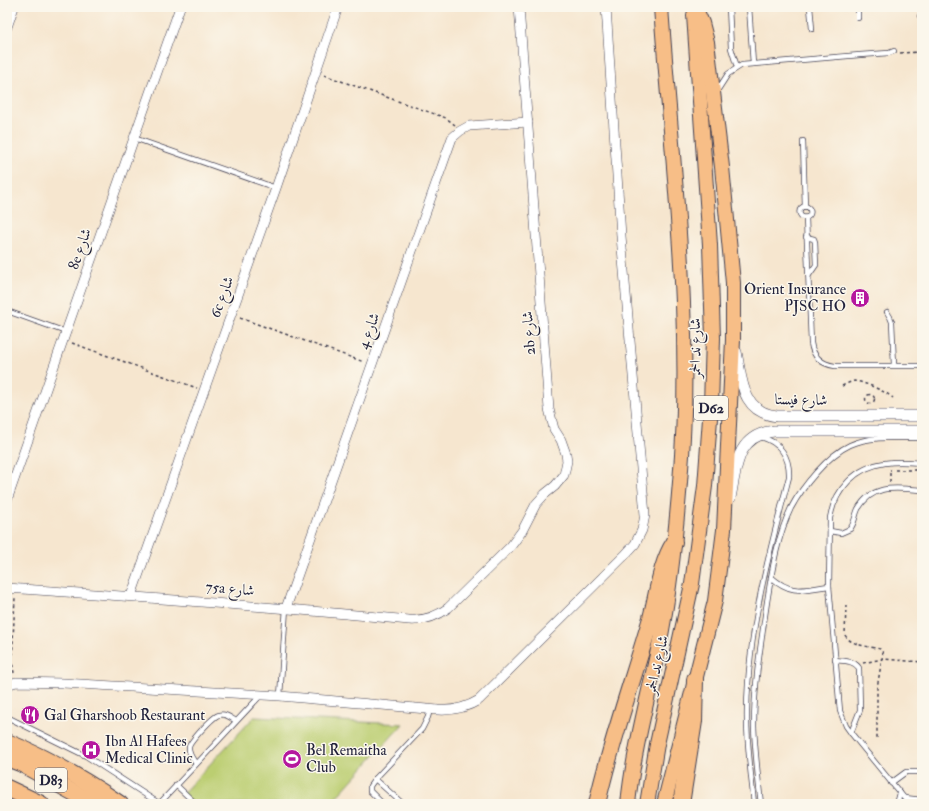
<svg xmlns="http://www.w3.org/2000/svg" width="929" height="811" font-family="'IM FELL Double Pica',Amiri,serif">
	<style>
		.green { fill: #bbce71; stroke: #6e7856 }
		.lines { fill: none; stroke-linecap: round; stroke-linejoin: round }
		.service-casing { stroke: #423f51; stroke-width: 6 }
		.minor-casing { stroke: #423f51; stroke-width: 10 }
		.tertiary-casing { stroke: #423f51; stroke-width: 12 }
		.primary-casing { stroke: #423f51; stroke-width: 16 }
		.motorway-casing { stroke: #423f51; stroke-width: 18 }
		.path { stroke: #423f51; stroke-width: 1.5; stroke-dasharray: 3 3; stroke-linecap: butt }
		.service { stroke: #fff; stroke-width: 4.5 }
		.minor { stroke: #fff; stroke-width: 9 }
		.tertiary { stroke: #fff; stroke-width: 11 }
		.primary { stroke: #f7be87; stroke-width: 14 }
		.motorway { stroke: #f7be87; stroke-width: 16 }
		.labels { text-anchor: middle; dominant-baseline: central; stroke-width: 3; stroke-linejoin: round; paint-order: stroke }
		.shield { fill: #fbf7ec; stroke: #636270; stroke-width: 1 }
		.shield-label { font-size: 14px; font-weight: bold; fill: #22223b }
		.street-label { font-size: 15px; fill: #22223b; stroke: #fbf7ec }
		.poi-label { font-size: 15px; fill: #22223b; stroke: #fbf7ec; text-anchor: start }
	</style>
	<rect width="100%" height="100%" fill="#fbf7ec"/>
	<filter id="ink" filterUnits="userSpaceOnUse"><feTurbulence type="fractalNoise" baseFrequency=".025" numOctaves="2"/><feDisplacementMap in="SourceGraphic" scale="8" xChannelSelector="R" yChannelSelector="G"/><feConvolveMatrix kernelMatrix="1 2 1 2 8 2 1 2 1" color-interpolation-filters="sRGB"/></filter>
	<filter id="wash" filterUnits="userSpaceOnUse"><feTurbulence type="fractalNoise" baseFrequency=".012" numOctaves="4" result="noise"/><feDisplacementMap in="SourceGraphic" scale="16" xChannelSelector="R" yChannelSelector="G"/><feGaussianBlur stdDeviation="0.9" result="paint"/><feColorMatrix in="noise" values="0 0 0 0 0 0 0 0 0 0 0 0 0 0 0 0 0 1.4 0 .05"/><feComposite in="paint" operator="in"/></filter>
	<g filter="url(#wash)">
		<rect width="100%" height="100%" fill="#f6e6cf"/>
		<polygon class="green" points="254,717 403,724 330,804 192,804 181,795"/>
	</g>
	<g filter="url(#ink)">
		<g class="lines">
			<g class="service-casing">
				<g id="service">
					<polyline points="729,7 731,48 737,67"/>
					<polyline points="749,7 753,64"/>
					<polyline points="810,7 812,29"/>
					<polyline points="858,7 858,18"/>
					<polyline points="920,16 922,14"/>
					<polyline points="717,91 728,74 742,65 860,55 889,53 894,51"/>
					<polyline points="134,138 276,188"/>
					<polyline points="803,141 805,207"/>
					<circle cx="805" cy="212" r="5.5"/>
					<path d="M806 218 811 343C813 357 821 364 835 366H922"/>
					<polyline points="806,237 814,239 815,242 816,265 809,275"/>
					<polyline points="7,311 66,332"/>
					<polyline points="887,312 890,317 892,322 894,365"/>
					<path d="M830 531 841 533 850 529C855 523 855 515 858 509 873 483 897 488 922 490"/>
					<path d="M771 577C793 596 804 589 829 586"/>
					<path d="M835 660C843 661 854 660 859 668L860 710 851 733"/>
					<polyline points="280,696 286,608"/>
					<polyline points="7,717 86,756 160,804"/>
					<path d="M196 764C193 759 188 754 189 747 190 742 213 716 219 715 225 713 231 718 236 721"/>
					<polyline points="375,779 422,729 428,717 430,709"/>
					<polyline points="891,783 906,772 922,772"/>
					<polyline points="176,785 196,804"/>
					<polyline points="905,798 922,800"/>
					<polyline points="160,803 261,695"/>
					<polyline points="383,804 370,791 370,786 375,779 403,804"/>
					<path d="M754 804C751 773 746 741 747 710 748 630 769 553 789 477 790 457 780 442 761 437"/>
					<path d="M761 804C758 778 755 752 754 726 754 684 761 643 767 602 772 571 777 537 791 508 802 487 828 455 850 445 871 435 899 438 922 438"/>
					<polyline points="897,804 900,793"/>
					<path d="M909 804 851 733 846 726 840 711 829 586 830 518C835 489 856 467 885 463 897 461 910 462 922 463"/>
				</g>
			</g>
			<g class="minor-casing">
				<g id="minor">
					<polyline points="7,27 14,7"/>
					<polyline points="7,500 180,7"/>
					<path d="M7 588C141 597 275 607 409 620 424 621 436 617 448 608L511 546 522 531 536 504 545 494 555 486 564 475 567 461 566 454 561 440 554 429 549 409 519 7"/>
					<polyline points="131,596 276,188 338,7"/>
					<polyline points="286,608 452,138 460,131 469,126 528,122"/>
					<path d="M7 685 16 682 63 683 280 696 438 710C454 711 466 708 479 700L625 555 635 544 642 530 645 515 621 236 606 7"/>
				</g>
			</g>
			<g class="tertiary-casing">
				<g id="tertiary">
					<path d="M736 352C742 380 741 412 777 416H922"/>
					<path d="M730 498C736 468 736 435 774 431H922"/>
				</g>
			</g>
			<g class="primary-casing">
				<g id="primary">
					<path d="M628 804C634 745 651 688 662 630 671 581 676 531 680 482 694 324 672 165 661 7"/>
					<polyline points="647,804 657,744 692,584 705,486 711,405 713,338 710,245 694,15"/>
					<polyline points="664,804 715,601 724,530 733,340 733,283 722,167 707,42 702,23 695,7"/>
				</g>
			</g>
			<g class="motorway-casing">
				<g id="motorway">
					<path d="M7 742C47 758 85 780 120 804"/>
					<polyline points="7,758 20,763 94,804"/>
					<polyline points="7,788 41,804"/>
					<path d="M597 804C611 741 633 680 651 618 657 596 661 562 674 543"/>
					<polyline points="681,804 694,721 695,679"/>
				</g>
			</g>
			<g class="path">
				<polyline points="900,53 922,52"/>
				<polyline points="324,75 446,118 455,125"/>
				<polyline points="240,318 364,362"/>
				<polyline points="72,343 197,388"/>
				<path d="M842 386C846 384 850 382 854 381 862 381 887 392 893 398"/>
				<circle cx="870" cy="399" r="4.5"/>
				<polyline points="895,470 919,470"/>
				<polyline points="890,482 890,470 891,470"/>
				<path d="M846 605 845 635C851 646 869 646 880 649L883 653 877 688V740"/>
				<polyline points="863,663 882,659 922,662"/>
				<polyline points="14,673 12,662 15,597"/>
			</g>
			<use href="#service" class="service"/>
			<use href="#minor" class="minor"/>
			<use href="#tertiary" class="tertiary"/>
			<use href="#primary" class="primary"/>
			<use href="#motorway" class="motorway"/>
		</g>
	</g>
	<defs>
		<g id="building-disc" transform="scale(1)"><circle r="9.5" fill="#b5179e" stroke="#fbf7ec"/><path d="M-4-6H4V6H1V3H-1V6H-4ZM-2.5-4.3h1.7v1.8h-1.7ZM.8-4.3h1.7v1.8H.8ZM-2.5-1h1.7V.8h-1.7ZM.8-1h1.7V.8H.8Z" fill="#fff"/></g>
		<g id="restaurant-disc" transform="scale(1)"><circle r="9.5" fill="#b5179e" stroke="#fbf7ec"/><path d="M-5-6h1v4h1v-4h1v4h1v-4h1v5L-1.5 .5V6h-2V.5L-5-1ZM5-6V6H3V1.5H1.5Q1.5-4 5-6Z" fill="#fff"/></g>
		<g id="hospital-disc" transform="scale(1)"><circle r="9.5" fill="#b5179e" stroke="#fbf7ec"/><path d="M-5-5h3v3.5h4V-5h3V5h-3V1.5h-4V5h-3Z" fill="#fff"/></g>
		<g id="stadium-disc" transform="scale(1)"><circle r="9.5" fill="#b5179e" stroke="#fbf7ec"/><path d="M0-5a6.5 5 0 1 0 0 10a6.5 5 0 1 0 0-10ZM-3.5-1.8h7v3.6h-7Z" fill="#fff"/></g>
	</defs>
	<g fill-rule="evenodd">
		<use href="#building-disc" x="860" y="298"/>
		<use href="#restaurant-disc" x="30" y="715"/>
		<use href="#hospital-disc" x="91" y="750"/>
		<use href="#stadium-disc" x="292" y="759"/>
	</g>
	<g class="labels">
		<g class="shield">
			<rect x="694" y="396" width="34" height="24" rx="3"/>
			<rect x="35" y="768" width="32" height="24" rx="3"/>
		</g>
		<g class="shield-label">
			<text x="711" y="408">D62</text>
			<text x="51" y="780">D83</text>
		</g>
		<g class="street-label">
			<text transform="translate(80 249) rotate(-71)">8e شارع</text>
			<text transform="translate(222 297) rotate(-70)">6c شارع</text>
			<text transform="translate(369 331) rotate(-70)">شارع 4</text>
			<text transform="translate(529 333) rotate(-94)">2b شارع</text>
			<text transform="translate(695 348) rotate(-90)">شارع ند الحمر</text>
			<text transform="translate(801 400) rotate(1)">شارع فيستا</text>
			<text transform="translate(230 589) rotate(5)">75a شارع</text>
			<text transform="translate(657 665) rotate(-77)">شارع ند الحمر</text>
		</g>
		<g class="poi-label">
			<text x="846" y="289" text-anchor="end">Orient Insurance<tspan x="846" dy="17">PJSC HO</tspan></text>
			<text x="44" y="715">Gal Gharshoob Restaurant</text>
			<text x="105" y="741">Ibn Al Hafees<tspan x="105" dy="17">Medical Clinic</tspan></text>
			<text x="306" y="750">Bel Remaitha<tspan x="306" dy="17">Club</tspan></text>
		</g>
	</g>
	<rect width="929" height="811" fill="none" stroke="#fbf7ec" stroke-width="24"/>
</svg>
